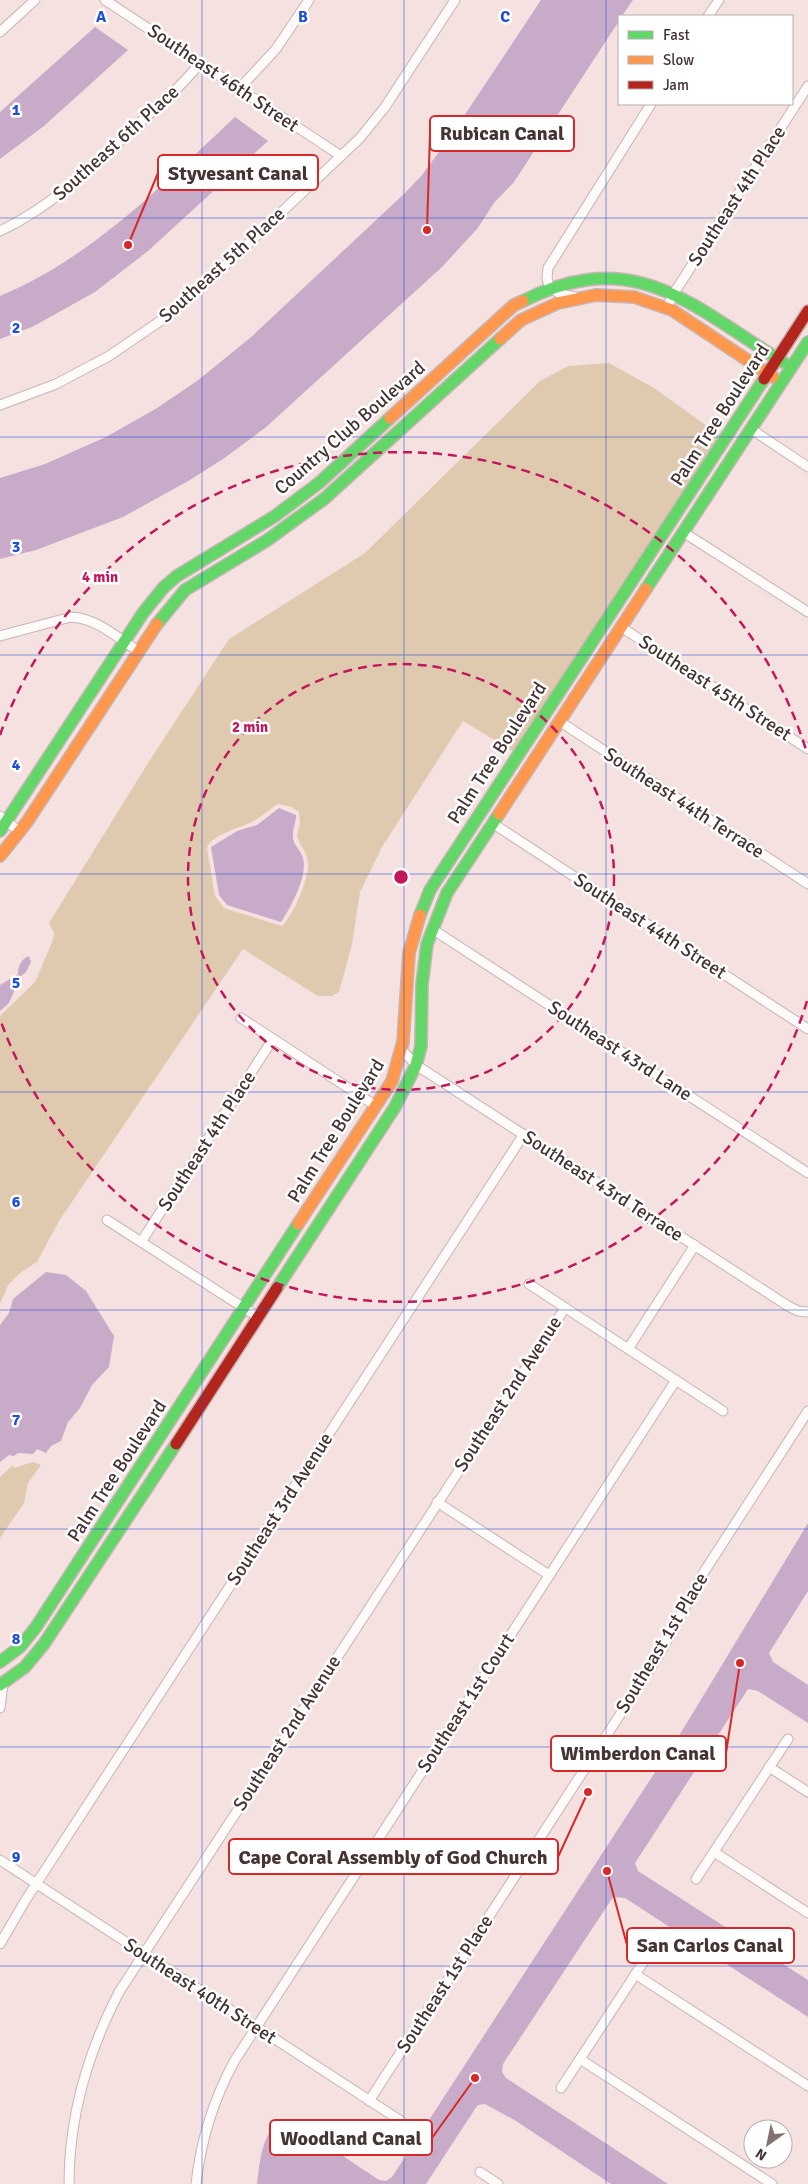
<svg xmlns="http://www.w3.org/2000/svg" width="808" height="2184" font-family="Signika,sans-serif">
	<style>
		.green { fill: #dfcaaf; fill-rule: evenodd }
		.water { fill: #c8abc8 }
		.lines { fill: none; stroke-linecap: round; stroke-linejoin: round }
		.street-casing { stroke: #c6b5b5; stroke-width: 11 }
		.fast-casing { stroke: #c6b5b5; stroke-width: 14 }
		.slow-casing { stroke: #c6b5b5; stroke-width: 14 }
		.jam-casing { stroke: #c6b5b5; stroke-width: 14 }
		.street { stroke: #fefbfa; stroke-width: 9 }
		.fast { stroke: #63d668; stroke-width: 11 }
		.slow { stroke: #ff974d; stroke-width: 11 }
		.jam { stroke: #b3261e; stroke-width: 11 }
		.grid { fill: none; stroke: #1d4ed8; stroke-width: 1; stroke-opacity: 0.55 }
		.ring { fill: none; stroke: #c2185b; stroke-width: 2.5; stroke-dasharray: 9 6 }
		.labels { text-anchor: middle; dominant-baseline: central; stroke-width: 5; stroke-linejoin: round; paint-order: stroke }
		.street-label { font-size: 19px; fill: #453433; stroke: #fff }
		.grid-label { font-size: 16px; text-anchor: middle; font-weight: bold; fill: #1d4ed8; stroke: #fff; stroke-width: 5; stroke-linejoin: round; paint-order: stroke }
		.centre { fill: #c2185b; stroke: #fff; stroke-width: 2.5 }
		.ring-label { font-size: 15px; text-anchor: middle; font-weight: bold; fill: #c2185b; stroke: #fff; stroke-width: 5; stroke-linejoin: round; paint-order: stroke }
		.leader { fill: none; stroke: #d62828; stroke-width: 2 }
		.callout-dot { fill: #d62828; stroke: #fff; stroke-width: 2 }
		.callout { fill: #fff; stroke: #d62828; stroke-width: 2 }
		.callout-label { font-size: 20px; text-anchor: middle; font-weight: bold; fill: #453433 }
	</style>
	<rect width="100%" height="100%" fill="#f5e2e0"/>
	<g class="green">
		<path d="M609 363 654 388 721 436 514 752 463 721 382 847 360 892 352 944 339 992 332 996H318L243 949 59 1221 37 1262 21 1272 8 1285 0 1304V1016L35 982 53 940 54 933 49 923 148 763 229 639 365 553 540 381 568 366ZM278 804 292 807 299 812 300 823 297 835C299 845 306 851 308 861 310 877 294 914 282 926L224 908 215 896 207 848C212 833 243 828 255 820 263 816 270 809 278 804Z"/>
		<polygon points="33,1462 41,1465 28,1483 24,1503 0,1538 0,1477 13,1465 14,1468"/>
	</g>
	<g class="water">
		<polygon points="541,0 633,0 622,16 619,16 619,21 514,182 494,203 477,229 442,267 265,428 223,459 190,480 123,517 36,550 0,559 0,478 45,464 106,437 157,408 197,381 250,338 405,193 422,175 454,131"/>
		<polygon points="95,27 128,50 44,126 0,159 0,112"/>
		<path d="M235 117 268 141 148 251 95 292 32 327 0 339V296C93 257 162 185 235 117Z"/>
		<path d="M279 808 296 815C296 823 292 830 293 837 293 845 301 850 303 858 308 876 291 907 281 922L227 905 219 895 211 847 237 831 257 825Z"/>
		<path d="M29 956 31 962 26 972 20 977 9 1003 0 1011V985L18 974C18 966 21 959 29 956Z"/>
		<polygon points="46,1272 66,1275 86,1291 114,1336 109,1367 92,1385 80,1408 68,1422 61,1441 51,1446 46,1453 37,1449 33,1454 18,1453 14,1456 9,1455 0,1462 0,1325 9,1313 13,1299"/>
		<path d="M808 1523V1591L769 1653 773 1662 808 1685V1723L758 1691 748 1689 635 1863 638 1871 808 1980V2017L625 1898 613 1897 503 2064 502 2072 506 2078 668 2184H611L516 2121 485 2104 478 2105 475 2109 426 2184H257C260 2161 263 2110 298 2126L379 2180 386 2181 392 2177 685 1726Z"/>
	</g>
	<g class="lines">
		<g class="street-casing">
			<g id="street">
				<polyline points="105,0 341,156"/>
				<polyline points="708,16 719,0"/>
				<polyline points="0,32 35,0"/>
				<polyline points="239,89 276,49 309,0"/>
				<path d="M0 231C53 206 93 166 135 127 158 106 181 87 200 63"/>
				<polyline points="575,297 560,294 549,287 547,278 548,268 651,104"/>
				<polyline points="667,308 674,293 808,86"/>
				<polyline points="0,405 56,384 109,356 169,315 213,277 360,138 385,107 455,0"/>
				<polyline points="751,429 808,467"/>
				<polyline points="683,532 808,612"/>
				<polyline points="621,627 808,749"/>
				<path d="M0 636 71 617C96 618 118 638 138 651"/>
				<polyline points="559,721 808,884"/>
				<polyline points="0,816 20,832"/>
				<polyline points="492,823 808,1029"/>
				<polyline points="432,929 808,1173"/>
				<polyline points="241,1018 376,1106"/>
				<polyline points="403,1051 416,1065 788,1306 798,1311 808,1312"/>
				<polyline points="107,1220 258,1317"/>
				<polyline points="141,1242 273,1039"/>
				<polyline points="529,1284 723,1411"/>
				<polyline points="628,1349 695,1245"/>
				<polyline points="437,1502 549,1575"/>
				<polyline points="0,1708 3,1683"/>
				<polyline points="769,1767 808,1792"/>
				<polyline points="714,1852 808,1913"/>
				<polyline points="0,1860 401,2121"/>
				<polyline points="696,1879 788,1739"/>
				<polyline points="0,1944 25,1901 524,1134"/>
				<polyline points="635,1974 808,2086"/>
				<polyline points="580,2059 772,2184"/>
				<polyline points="561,2088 654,1946"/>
				<polyline points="369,2101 662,1650 704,1572 808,1411"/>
				<polyline points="480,2172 498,2184"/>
				<path d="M69 2184C69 2116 88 2052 119 1992L565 1308"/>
				<path d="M196 2184C201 2139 213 2100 235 2060L676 1380"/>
			</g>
		</g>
		<g class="fast-casing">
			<g id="fast">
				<path d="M523 301C635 244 693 307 783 362"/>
				<polyline points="646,589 808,342"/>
				<polyline points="157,624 185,590 266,541 324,499 500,339"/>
				<polyline points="0,831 143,613 164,587 177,576 275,516 319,483 390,418"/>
				<polyline points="420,915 430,890 764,379"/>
				<polyline points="277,1288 395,1107 416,1065 421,1046 422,984 427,944 447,893 499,814"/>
				<polyline points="0,1662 20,1647 36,1627 298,1224"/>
				<polyline points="0,1685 25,1667 44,1644 176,1444"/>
			</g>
		</g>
		<g class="slow-casing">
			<g id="slow">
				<polyline points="500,339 521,320 558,303 596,295 634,297 672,310 773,377"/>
				<polyline points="390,418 514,305 523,301"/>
				<polyline points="499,814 646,589"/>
				<polyline points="0,856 27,822 157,624"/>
				<polyline points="298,1224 392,1081 403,1042 409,953 420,915"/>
			</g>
		</g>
		<g class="jam-casing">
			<g id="jam">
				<polyline points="764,379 808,311"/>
				<polyline points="176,1444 277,1288"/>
			</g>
		</g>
		<use href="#street" class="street"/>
		<use href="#fast" class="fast"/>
		<use href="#slow" class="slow"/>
		<use href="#jam" class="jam"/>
	</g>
	<path class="grid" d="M202 0V2184M404 0V2184M606 0V2184M0 218H808M0 437H808M0 655H808M0 874H808M0 1092H808M0 1310H808M0 1529H808M0 1747H808M0 1966H808"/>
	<g class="ring">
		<circle cx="401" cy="877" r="213"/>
		<path d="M807 1001A425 425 0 0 1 0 1019M0 735A425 425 0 0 1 807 753"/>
	</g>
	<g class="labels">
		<g class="street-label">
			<text transform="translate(223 78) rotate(34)">Southeast 46th Street</text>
			<text transform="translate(116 143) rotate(-42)">Southeast 6th Place</text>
			<text transform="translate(737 196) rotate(-57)">Southeast 4th Place</text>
			<text transform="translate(222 265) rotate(-42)">Southeast 5th Place</text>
			<text transform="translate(720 415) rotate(-57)">Palm Tree Boulevard</text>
			<text transform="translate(350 428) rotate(-41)">Country Club Boulevard</text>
			<text transform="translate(715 688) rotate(33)">Southeast 45th Street</text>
			<text transform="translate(497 753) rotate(-57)">Palm Tree Boulevard</text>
			<text transform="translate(684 803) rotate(33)">Southeast 44th Terrace</text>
			<text transform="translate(650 926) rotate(33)">Southeast 44th Street</text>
			<text transform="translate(620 1051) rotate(33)">Southeast 43rd Lane</text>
			<text transform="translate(336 1131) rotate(-58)">Palm Tree Boulevard</text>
			<text transform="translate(207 1141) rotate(-57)">Southeast 4th Place</text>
			<text transform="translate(603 1186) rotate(33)">Southeast 43rd Terrace</text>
			<text transform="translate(508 1394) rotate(-57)">Southeast 2nd Avenue</text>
			<text transform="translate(117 1471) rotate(-57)">Palm Tree Boulevard</text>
			<text transform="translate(280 1509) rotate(-57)">Southeast 3rd Avenue</text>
			<text transform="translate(662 1643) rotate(-59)">Southeast 1st Place</text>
			<text transform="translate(466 1703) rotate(-57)">Southeast 1st Court</text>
			<text transform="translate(287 1733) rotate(-57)">Southeast 2nd Avenue</text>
			<text transform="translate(445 1984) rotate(-57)">Southeast 1st Place</text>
			<text transform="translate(200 1991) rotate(33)">Southeast 40th Street</text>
		</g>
	</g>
	<g class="grid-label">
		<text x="101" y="22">A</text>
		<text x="303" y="22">B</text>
		<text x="505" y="22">C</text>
		<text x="16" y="115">1</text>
		<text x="16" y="333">2</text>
		<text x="16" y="552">3</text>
		<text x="16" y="770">4</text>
		<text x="16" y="988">5</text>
		<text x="16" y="1207">6</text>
		<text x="16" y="1425">7</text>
		<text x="16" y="1644">8</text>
		<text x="16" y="1862">9</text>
	</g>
	<circle cx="401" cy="877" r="8" class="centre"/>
	<g class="ring-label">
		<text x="100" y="582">4 min</text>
		<text x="250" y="732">2 min</text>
	</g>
	<path class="leader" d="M427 230L430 133M128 245L158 173M740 1663L726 1753M588 1792L558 1857M607 1871L627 1945M475 2078L432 2138"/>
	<g class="callout-dot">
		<circle cx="427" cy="230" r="5"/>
		<circle cx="128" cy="245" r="5"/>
		<circle cx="740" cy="1663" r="5"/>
		<circle cx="588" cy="1792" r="5"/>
		<circle cx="607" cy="1871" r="5"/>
		<circle cx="475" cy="2078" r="5"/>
	</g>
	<g class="callout">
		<rect x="430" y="116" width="144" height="35" rx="5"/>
		<rect x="158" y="155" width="160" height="35" rx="5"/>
		<rect x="551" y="1736" width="175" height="35" rx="5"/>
		<rect x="229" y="1839" width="329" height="35" rx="5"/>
		<rect x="627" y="1928" width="167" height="35" rx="5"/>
		<rect x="270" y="2120" width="162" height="35" rx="5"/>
	</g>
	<g class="callout-label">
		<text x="502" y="140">Rubican Canal</text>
		<text x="238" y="180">Styvesant Canal</text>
		<text x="638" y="1760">Wimberdon Canal</text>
		<text x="393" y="1864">Cape Coral Assembly of God Church</text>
		<text x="710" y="1952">San Carlos Canal</text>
		<text x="351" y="2145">Woodland Canal</text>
	</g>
	<rect x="618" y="15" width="175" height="90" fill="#ffffff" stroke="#b5aead"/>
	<rect x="628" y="31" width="25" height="8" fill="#63d668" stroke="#b5aead"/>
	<text x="663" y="40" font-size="15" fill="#453433">Fast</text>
	<rect x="628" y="56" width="25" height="8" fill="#ff974d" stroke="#b5aead"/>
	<text x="663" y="65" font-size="15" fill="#453433">Slow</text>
	<rect x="628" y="81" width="25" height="8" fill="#b3261e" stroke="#b5aead"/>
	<text x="663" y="90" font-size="15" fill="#453433">Jam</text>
	<g transform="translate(768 2144) rotate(213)"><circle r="24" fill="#ffffff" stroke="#b5aead"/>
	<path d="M0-4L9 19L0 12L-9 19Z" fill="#837170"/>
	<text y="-8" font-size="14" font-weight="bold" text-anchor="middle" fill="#453433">N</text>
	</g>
</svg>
